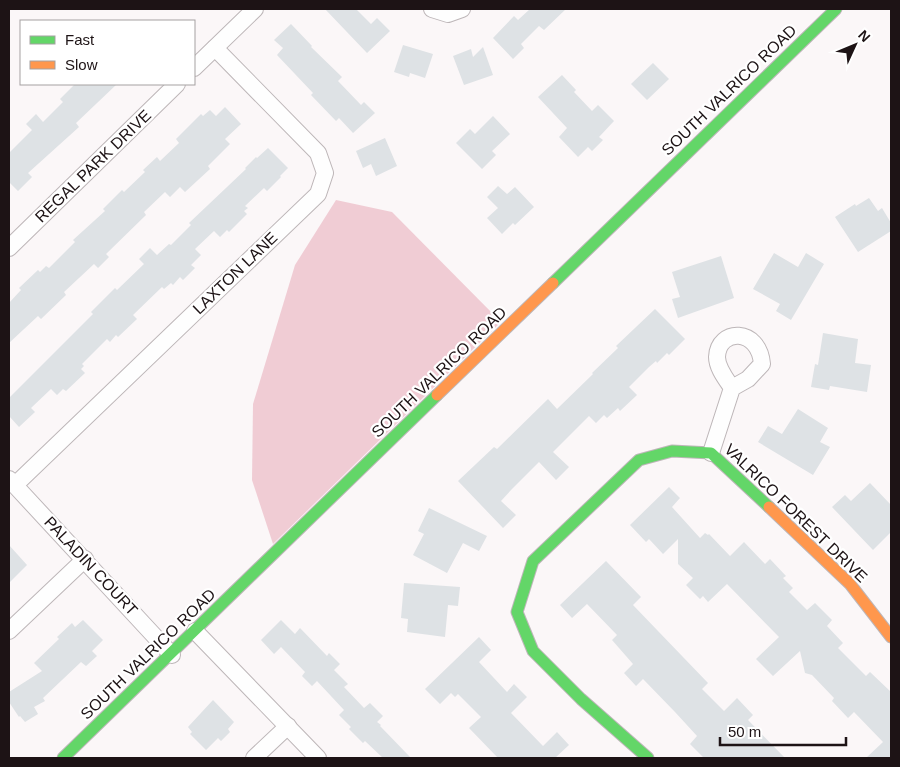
<svg xmlns="http://www.w3.org/2000/svg" width="900" height="767" font-family="Helvetica,sans-serif">
	<style>
		.water { fill: #f0ccd4 }
		.building { fill: #dee2e5 }
		.lines { fill: none; stroke-linecap: round; stroke-linejoin: round }
		.street-casing { stroke: #bdb6b8; stroke-width: 18 }
		.fast-casing { stroke: #bdb6b8; stroke-width: 13 }
		.slow-casing { stroke: #bdb6b8; stroke-width: 13 }
		.street { stroke: #fefefe; stroke-width: 16 }
		.fast { stroke: #63d668; stroke-width: 11 }
		.slow { stroke: #ff974d; stroke-width: 11 }
		.labels { text-anchor: middle; dominant-baseline: central; stroke-width: 4.5; stroke-linejoin: round; paint-order: stroke }
		.street-label { font-size: 16px; fill: #1d1315; stroke: #fff }
	</style>
	<rect width="100%" height="100%" fill="#fbf7f8"/>
	<polygon class="water" points="336,200 392,212 501,322 273,544 252,480 253,404 295,265"/>
	<g class="building">
		<polygon points="325,9 356,9 371,24 377,18 390,31 367,53"/>
		<polygon points="530,9 566,9 544,30 539,26 521,44 524,48 513,59 493,38 514,16 518,20"/>
		<polygon points="291,24 312,46 311,47 342,77 338,81 361,105 364,102 375,113 353,133 339,118 336,121 311,95 313,93 277,55 283,48 274,40"/>
		<polygon points="403,45 433,54 425,78 410,73 409,77 394,72"/>
		<polygon points="483,47 493,75 464,85 453,56 471,49 473,57"/>
		<polygon points="653,63 669,79 647,100 631,84"/>
		<polygon points="562,75 576,90 574,92 592,111 598,105 614,121 599,137 603,140 592,151 588,147 578,157 559,137 567,128 538,97"/>
		<polygon points="75,84 117,84 76,123 79,127 28,173 32,177 18,191 9,182 9,153 32,130 26,124 36,114 43,122 63,102 60,99"/>
		<polygon points="225,107 241,124 225,139 230,144 208,166 210,169 185,192 180,187 170,197 165,192 144,212 146,215 106,254 109,257 98,268 94,264 64,292 66,295 41,319 38,316 9,343 9,303 21,290 19,288 38,270 40,272 46,266 49,268 75,242 73,240 105,211 103,209 122,190 124,192 145,172 143,170 157,157 160,161 179,143 176,139 201,114 203,116 210,110 216,116"/>
		<polygon points="493,116 510,134 492,151 496,155 482,169 456,143 470,129 475,134"/>
		<polygon points="385,138 397,166 376,176 371,164 363,168 356,151"/>
		<polygon points="268,148 288,168 280,176 281,177 267,191 264,188 245,206 248,208 244,211 247,214 229,232 227,230 220,237 214,231 195,249 201,255 191,265 195,268 183,280 180,277 173,285 171,283 164,289 162,287 133,315 137,319 118,337 116,335 110,342 107,339 82,364 84,366 81,369 85,373 66,391 63,389 57,395 51,389 31,408 35,412 19,427 9,416 9,398 93,314 91,312 115,288 117,290 144,264 139,259 150,248 157,255 169,244 171,245 191,225 189,223 246,169 245,168 256,157 257,158"/>
		<polygon points="498,186 507,194 515,187 534,207 515,225 513,223 502,234 487,218 498,208 487,197"/>
		<polygon points="869,198 878,211 882,208 891,223 891,231 858,252 835,217 855,204 856,206"/>
		<polygon points="774,253 798,267 806,253 824,264 791,320 776,311 780,304 753,289"/>
		<polygon points="721,256 734,298 678,318 672,299 680,297 672,272"/>
		<polygon points="655,309 685,339 669,355 667,353 657,363 656,361 649,367 629,387 637,395 620,411 618,408 607,418 604,415 596,423 589,416 553,452 569,467 556,480 539,462 512,489 501,501 516,515 503,528 458,481 494,447 497,449 548,399 557,409 593,374 592,373 618,348 616,346"/>
		<polygon points="823,333 858,339 855,363 871,365 867,392 830,386 829,390 811,387 815,364 818,365"/>
		<polygon points="798,409 828,428 820,442 830,447 813,475 758,442 768,426 782,434"/>
		<polygon points="870,483 891,505 891,532 873,550 832,507 845,495 851,501"/>
		<polygon points="669,487 680,498 672,507 700,538 705,533 708,535 709,534 730,556 744,542 765,564 770,559 786,576 783,578 793,588 789,592 807,610 815,603 832,620 827,626 843,643 838,648 866,676 870,672 891,692 891,758 866,758 883,742 854,712 848,718 832,701 834,698 812,675 805,673 800,651 773,676 756,659 779,637 727,584 708,602 703,596 700,599 686,585 693,578 678,564 678,539 663,554 649,539 646,542 630,525"/>
		<polygon points="429,508 487,536 479,551 463,543 447,573 413,555 424,534 418,531"/>
		<polygon points="9,545 27,565 9,583"/>
		<polygon points="606,561 641,597 633,605 708,683 702,689 724,711 737,698 753,715 748,720 785,758 704,758 690,744 697,736 675,712 643,679 636,686 624,673 633,664 612,640 617,635 587,604 572,618 560,605"/>
		<polygon points="404,583 460,587 458,606 448,605 445,637 407,632 408,619 401,618"/>
		<polygon points="83,620 103,640 92,651 97,656 86,666 81,662 43,698 45,701 34,707 38,714 25,722 20,716 19,717 9,702 9,692 42,671 34,663 59,639 57,637 72,623 75,627"/>
		<polygon points="281,620 295,634 300,628 327,656 329,653 340,664 334,670 348,684 344,687 364,708 370,703 383,716 377,722 381,725 380,726 411,758 383,758 365,741 363,743 349,729 351,727 339,715 344,710 317,681 312,686 302,676 305,672 281,647 274,654 261,640"/>
		<polygon points="479,637 491,650 479,662 507,692 514,684 527,697 511,713 543,746 557,732 569,745 555,758 498,758 469,728 481,717 458,694 455,697 451,693 440,704 425,689"/>
		<polygon points="213,700 234,722 228,729 230,732 221,741 218,738 206,750 190,734 192,732 188,727"/>
	</g>
	<g class="lines">
		<g class="street-casing">
			<g id="street">
				<polyline points="432,9 448,14 462,9"/>
				<polyline points="194,68 255,9"/>
				<polyline points="9,248 177,84"/>
				<path d="M711 453 732 388 748 379 762 364C759 327 718 328 717 357 717 368 726 379 732 388"/>
				<polyline points="9,479 172,655"/>
				<polyline points="15,485 318,194 325,173 318,153 215,48"/>
				<polyline points="9,631 85,559"/>
				<polyline points="195,631 318,758"/>
				<polyline points="254,758 288,726"/>
			</g>
		</g>
		<g class="fast-casing">
			<g id="fast">
				<polyline points="553,283 836,9"/>
				<polyline points="63,758 437,395"/>
				<polyline points="648,758 581,699 533,651 517,612 533,561 639,460 672,451 711,453 769,507"/>
			</g>
		</g>
		<g class="slow-casing">
			<g id="slow">
				<polyline points="437,395 553,283"/>
				<polyline points="769,507 850,584 891,637"/>
			</g>
		</g>
		<use href="#street" class="street"/>
		<use href="#fast" class="fast"/>
		<use href="#slow" class="slow"/>
	</g>
	<g class="labels">
		<g class="street-label">
			<text transform="translate(729 90) rotate(-44)">SOUTH VALRICO ROAD</text>
			<text transform="translate(93 166) rotate(-44)">REGAL PARK DRIVE</text>
			<text transform="translate(235 273) rotate(-44)">LAXTON LANE</text>
			<text transform="translate(439 372) rotate(-44)">SOUTH VALRICO ROAD</text>
			<text transform="translate(796 513) rotate(44)">VALRICO FOREST DRIVE</text>
			<text transform="translate(91 566) rotate(47)">PALADIN COURT</text>
			<text transform="translate(148 654) rotate(-44)">SOUTH VALRICO ROAD</text>
		</g>
	</g>
	<rect width="900" height="767" fill="none" stroke="#1d1315" stroke-width="20"/>
	<rect x="20" y="20" width="175" height="65" fill="#ffffff" stroke="#a5a1a1"/>
	<rect x="30" y="36" width="25" height="8" fill="#63d668" stroke="#a5a1a1"/>
	<text x="65" y="45" font-size="15" fill="#1d1315">Fast</text>
	<rect x="30" y="61" width="25" height="8" fill="#ff974d" stroke="#a5a1a1"/>
	<text x="65" y="70" font-size="15" fill="#1d1315">Slow</text>
	<g transform="translate(855 45) rotate(46)" stroke="#ffffff" stroke-width="4" paint-order="stroke">
	<path d="M0-4L9 19L0 12L-9 19Z" fill="#1d1315"/>
	<text y="-8" font-size="14" font-weight="bold" text-anchor="middle" fill="#1d1315">N</text>
	</g>
	<path d="M720 737v8h126v-8" fill="none" stroke="#1d1315" stroke-width="2.5"/>
	<text x="728" y="737" font-size="15" fill="#1d1315" stroke="#ffffff" stroke-width="4" paint-order="stroke">50 m</text>
</svg>
